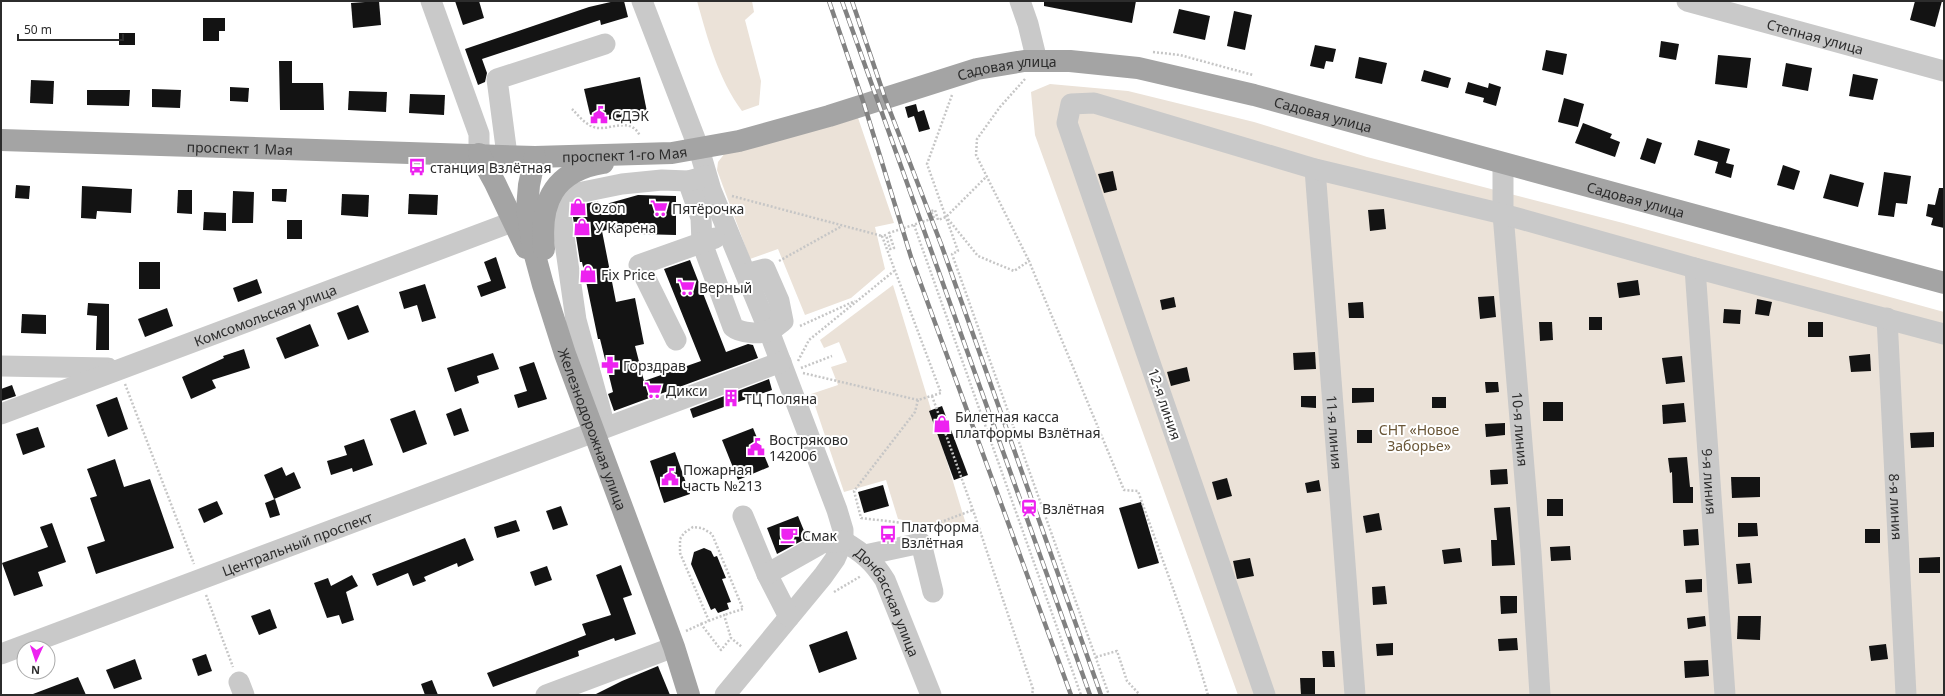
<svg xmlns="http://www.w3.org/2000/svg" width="1945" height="696" font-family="'Noto Sans',sans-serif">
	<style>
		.green { fill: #ebe2d8 }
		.building { fill: #131313 }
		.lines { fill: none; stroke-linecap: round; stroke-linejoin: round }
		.path { stroke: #c6c6c6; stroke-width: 2.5; stroke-dasharray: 2 2; stroke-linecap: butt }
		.minor { stroke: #c9c9c9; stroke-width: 21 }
		.major { stroke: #a4a4a4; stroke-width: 22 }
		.rail-casing { stroke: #818181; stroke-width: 4.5 }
		.rail { stroke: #fff; stroke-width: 3; stroke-dasharray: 9; stroke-linecap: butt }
		.labels { text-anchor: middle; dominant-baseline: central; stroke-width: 4; stroke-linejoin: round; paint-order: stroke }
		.street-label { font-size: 14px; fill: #2c2c2c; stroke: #fff }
		.poi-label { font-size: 14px; fill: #2c2c2c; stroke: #fff; text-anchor: start }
		.park-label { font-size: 14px; fill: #6a5637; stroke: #fff }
	</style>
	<rect width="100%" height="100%" fill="#fff"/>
	<g class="green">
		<path d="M697 1H752L754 12 745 20 761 81 759 105 742 111C718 78 708 40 697 1Z"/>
		<polygon points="1050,84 1128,91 1254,122 1367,157 1623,223 1944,312 1944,695 1238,695 1035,135 1031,92"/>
		<polygon points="856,112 894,223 875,227 885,269 851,298 805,315 778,249 750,259 717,170 718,162 725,153"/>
		<polygon points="893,285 969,534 898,519 886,480 844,492 811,394 838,385 831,367 847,362 839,342 824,348 820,340"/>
	</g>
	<g class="building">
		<polygon points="379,1 381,25 353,28 351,3"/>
		<polygon points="455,1 479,1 484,18 463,25"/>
		<polygon points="615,1 624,1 628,17 601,25 600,20 482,59 487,73 485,82 478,85 465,49 589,7"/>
		<polygon points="1044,1 1136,1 1132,23 1044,6"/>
		<polygon points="1915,1 1942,1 1935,27 1910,20"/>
		<polygon points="1179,9 1210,16 1205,40 1173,33"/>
		<polygon points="1234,11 1252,15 1245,50 1227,46"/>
		<polygon points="203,18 225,18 225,31 219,31 219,41 203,41"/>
		<rect x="119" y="33" width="16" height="12"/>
		<polygon points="1661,41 1679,44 1676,60 1659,57"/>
		<polygon points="1315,45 1336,49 1333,62 1326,61 1324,69 1310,66"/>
		<polygon points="1546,50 1567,54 1563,75 1542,70"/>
		<polygon points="1718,55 1751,58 1747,88 1715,84"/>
		<polygon points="1359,57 1387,63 1382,84 1355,78"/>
		<polygon points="279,61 292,61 292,83 323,83 324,110 280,110"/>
		<polygon points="1786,63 1812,68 1808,91 1782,86"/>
		<polygon points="1424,70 1451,78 1448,88 1421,81"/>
		<polygon points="1853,74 1878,79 1873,100 1849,96"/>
		<polygon points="640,77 647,112 592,123 584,89"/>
		<polygon points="31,80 54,81 53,104 30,103"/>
		<polygon points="1468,82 1488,88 1489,83 1501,87 1496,106 1483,102 1484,98 1465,93"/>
		<polygon points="230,87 249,88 248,102 230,101"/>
		<polygon points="152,89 181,90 180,108 152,107"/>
		<polygon points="87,90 130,90 129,106 87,105"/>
		<polygon points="349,91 387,92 386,112 348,110"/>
		<polygon points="410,94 445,95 444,115 409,113"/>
		<polygon points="1564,98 1584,104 1578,127 1558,122"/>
		<polygon points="916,104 918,112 924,110 930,129 919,132 914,116 908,118 905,107"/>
		<polygon points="1583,123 1612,134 1610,138 1620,142 1615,157 1575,143"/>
		<polygon points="1647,138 1662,143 1655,164 1640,159"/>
		<polygon points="1698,140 1730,149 1726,163 1734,165 1731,178 1715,173 1718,162 1694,155"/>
		<polygon points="1783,165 1800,171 1794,190 1777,185"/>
		<polygon points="1113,171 1117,190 1104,193 1098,174"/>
		<polygon points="1884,172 1911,176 1907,204 1896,203 1894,217 1878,215"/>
		<polygon points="1830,174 1864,183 1858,207 1823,198"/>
		<polygon points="16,185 30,186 29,199 15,198"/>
		<polygon points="82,186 132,189 131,213 97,211 96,219 81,218"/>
		<polygon points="1939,188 1944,188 1944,228 1931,225 1933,218 1926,216 1928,204 1935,205"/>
		<polygon points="272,189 287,189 286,202 272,201"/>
		<polygon points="178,190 192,190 192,214 177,213"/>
		<polygon points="233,191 254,192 253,223 232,223"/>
		<polygon points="342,194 369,195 368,217 341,215"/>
		<polygon points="409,194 438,195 437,215 408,214"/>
		<polygon points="638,195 676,196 676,235 638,234 638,222 602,231 616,302 635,298 644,344 635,346 644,381 701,361 664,269 690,260 726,352 748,344 753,345 758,358 614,411 608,394 613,392 600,339 598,339 582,262 580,262 572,211 575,206 598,201 599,206"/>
		<polygon points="1384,209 1386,229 1370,231 1368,210"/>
		<polygon points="204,212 226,213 226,231 203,230"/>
		<rect x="287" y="220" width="15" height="19"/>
		<polygon points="496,257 506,288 481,297 477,286 491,281 484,262"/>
		<rect x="139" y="262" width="21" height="27"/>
		<polygon points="257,279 262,293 238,302 233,288"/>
		<polygon points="1638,280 1640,295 1619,298 1617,283"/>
		<polygon points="425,284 436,318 422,322 417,305 404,309 399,292"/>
		<polygon points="1494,296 1496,317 1480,319 1478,297"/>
		<polygon points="1174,297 1176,307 1162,310 1160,300"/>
		<polygon points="1757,299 1772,302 1769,316 1755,314"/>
		<polygon points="1363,302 1364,318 1349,318 1348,303"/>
		<polygon points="88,303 109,304 109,350 96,350 97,316 87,315"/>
		<polygon points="358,305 369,332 348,340 337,313"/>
		<polygon points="167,308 173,326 145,337 138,319"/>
		<polygon points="1724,309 1741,310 1740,324 1723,323"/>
		<polygon points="22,314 46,315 46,334 21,333"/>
		<rect x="1589" y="317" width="13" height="13"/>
		<polygon points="1539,322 1552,322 1553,340 1540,341"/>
		<rect x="1808" y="322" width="15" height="15"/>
		<polygon points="310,324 319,346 285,359 276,338"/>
		<polygon points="244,349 250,368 212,380 216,388 191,399 182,377 224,358 223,356"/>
		<polygon points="1315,352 1316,369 1294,370 1293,353"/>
		<polygon points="493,353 499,369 477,376 479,383 455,392 447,368"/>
		<polygon points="1870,354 1871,371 1851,372 1849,356"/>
		<polygon points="1682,356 1685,382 1666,384 1662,358"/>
		<polygon points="534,362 547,399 518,408 514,395 527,391 519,367"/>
		<polygon points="1187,367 1190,381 1171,386 1167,372"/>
		<polygon points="769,379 772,390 693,418 690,409"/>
		<polygon points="1485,382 1498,382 1499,392 1486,393"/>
		<polygon points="12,385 16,396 1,401 1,389"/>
		<polygon points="1352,388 1374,388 1374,402 1352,403"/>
		<polygon points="1301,396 1316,396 1316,408 1301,407"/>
		<polygon points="117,397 128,429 108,437 96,405"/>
		<rect x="1432" y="397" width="14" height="11"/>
		<rect x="1543" y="402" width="20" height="19"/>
		<polygon points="1684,403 1686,422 1663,424 1662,405"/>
		<polygon points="942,406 968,475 954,480 929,411"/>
		<polygon points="461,408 469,431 454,436 446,414"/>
		<polygon points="415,410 427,444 403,453 390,419"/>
		<polygon points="1505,423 1505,435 1486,437 1485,424"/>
		<polygon points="38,427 45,447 23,455 16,434"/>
		<polygon points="753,428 769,467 738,480 722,440"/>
		<rect x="1357" y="430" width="15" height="13"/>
		<polygon points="1934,432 1934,447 1911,448 1910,433"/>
		<polygon points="364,439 373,465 353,472 352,468 331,475 327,461 347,455 344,446"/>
		<polygon points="675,452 690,494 664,503 650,461"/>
		<polygon points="1687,457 1690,487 1693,487 1693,503 1673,503 1672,472 1670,473 1668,458"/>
		<polygon points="115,459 124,487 150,479 174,548 96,574 87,547 105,541 90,498 97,496 87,469"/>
		<polygon points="282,467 286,476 294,472 301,488 274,499 264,475"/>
		<polygon points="1507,469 1508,484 1491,485 1490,470"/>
		<polygon points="1731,477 1760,477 1760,497 1732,498"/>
		<polygon points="1227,478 1232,496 1217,500 1212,482"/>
		<polygon points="1319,480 1321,491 1307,493 1305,483"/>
		<polygon points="883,485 889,506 864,513 858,492"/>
		<polygon points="275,499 280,515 270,518 265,503"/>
		<rect x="1547" y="499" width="16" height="17"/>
		<polygon points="217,501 223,514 204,523 198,509"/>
		<polygon points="1141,502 1159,563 1138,569 1119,508"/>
		<polygon points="561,506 568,525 553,530 546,511"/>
		<polygon points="1510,507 1515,565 1492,566 1491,540 1497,540 1494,508"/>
		<polygon points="1379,513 1382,530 1366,533 1363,516"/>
		<polygon points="798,516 807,538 777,554 767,528"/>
		<polygon points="516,520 520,531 497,538 494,527"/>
		<polygon points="52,523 66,562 38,572 43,586 14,596 2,563 48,547 40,527"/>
		<polygon points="1738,523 1757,523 1758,536 1738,537"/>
		<polygon points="1698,529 1699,545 1684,546 1683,530"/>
		<rect x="1865" y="529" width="15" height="14"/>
		<polygon points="465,538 474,560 458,567 457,563 424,577 426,581 413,586 408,573 377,586 372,574"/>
		<polygon points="1570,546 1571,560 1551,561 1550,547"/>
		<polygon points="704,548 711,551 714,557 717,556 726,578 722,579 731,602 727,603 729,609 718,613 715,608 711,610 691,564 694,552"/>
		<polygon points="1460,548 1462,562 1444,564 1442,550"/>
		<polygon points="1940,557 1940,573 1919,573 1919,558"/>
		<polygon points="1250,558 1254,576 1237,579 1233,561"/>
		<polygon points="1750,563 1752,583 1738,584 1736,564"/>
		<polygon points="621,565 632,595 623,598 636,634 615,641 614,638 578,651 579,656 493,687 487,673 586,635 582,624 611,615 596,575"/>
		<polygon points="547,566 552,580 535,586 530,572"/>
		<polygon points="352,575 358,586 346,592 354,620 342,624 339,615 327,618 314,583 328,578 331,586"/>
		<polygon points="1702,579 1702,592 1686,593 1685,580"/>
		<polygon points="1385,586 1387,604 1373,605 1372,587"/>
		<polygon points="1500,596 1517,596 1517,613 1501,614"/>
		<polygon points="270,609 277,628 259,635 251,616"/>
		<polygon points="1705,616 1706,626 1688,629 1687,618"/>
		<polygon points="1738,616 1761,616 1760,640 1737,639"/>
		<polygon points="847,631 857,659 819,673 809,645"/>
		<polygon points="1517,638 1518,650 1499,651 1498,639"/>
		<polygon points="1393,643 1393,655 1377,656 1376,644"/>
		<polygon points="1886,644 1888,659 1871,661 1869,646"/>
		<polygon points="1322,651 1334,651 1335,667 1323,667"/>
		<polygon points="206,654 212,671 198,676 192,659"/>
		<polygon points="135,659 142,679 114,689 106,670"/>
		<polygon points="1708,660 1709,676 1685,678 1684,661"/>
		<polygon points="658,666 670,695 594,695 622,681"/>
		<polygon points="78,677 86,695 33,695 33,694"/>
		<polygon points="1300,678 1315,678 1315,695 1301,695"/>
		<polygon points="432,680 438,695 425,695 421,684"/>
	</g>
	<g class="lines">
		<g class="path">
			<polyline points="1153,52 1180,55 1253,75"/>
			<polyline points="1025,79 1000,107 977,139 976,155 1029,261"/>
			<polyline points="952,95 927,164 958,251 952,254 1109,695"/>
			<path d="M572 109C579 116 587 127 598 128 613 129 631 117 640 136"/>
			<polyline points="732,196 882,236"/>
			<path d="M948 219 978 256 1014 271 1029 261 1124 490 1138 491C1162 559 1188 626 1208 695"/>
			<polyline points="914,225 1081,695"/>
			<polyline points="779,261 842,226"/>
			<polyline points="800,326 855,301"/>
			<polyline points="798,361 809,340 894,271"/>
			<polyline points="801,368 832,356"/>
			<polyline points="803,373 918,400 941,393 882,236 886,235 890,249 894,248 889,233 934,218 931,211 935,210 938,220 946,217 987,176"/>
			<polyline points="125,384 194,564"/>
			<polyline points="932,396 973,510 1033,689 1032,695"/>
			<polyline points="918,400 915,412 854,491 861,518 920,525"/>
			<polyline points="925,525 930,526 973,510"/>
			<polyline points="834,592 861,576"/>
			<polyline points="206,595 233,667"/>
			<polyline points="709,621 680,553 680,539 684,533 693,527 702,528 712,534 743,609 724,615"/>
			<polyline points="701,624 724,615 731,638"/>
			<polyline points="686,631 701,624 721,650 731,638 742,647"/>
			<polyline points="1096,657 1117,651 1127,681 1140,695"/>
		</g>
		<g class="minor">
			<polyline points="431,1 479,134 479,154"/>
			<polyline points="642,1 699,149 711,190 769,331 837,510 843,530 843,541 835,559 823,576 725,695"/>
			<polyline points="1020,1 1028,24 1037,61"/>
			<path id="s1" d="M1687 1 1944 71"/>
			<polyline points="507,155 497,79 605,44"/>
			<path id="s2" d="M1503 163V214L1531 552 1540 695"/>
			<path id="s3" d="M1315 169 1355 695"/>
			<path d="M688 181 701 218 702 243 733 327C740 333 761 335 770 330 775 328 779 324 783 321L779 301 765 269 746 274"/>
			<path id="s4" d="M1695 268 1725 695"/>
			<path id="s5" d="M1887 318 1906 695"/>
			<polyline points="676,340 639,265 715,238"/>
			<polyline points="1,366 108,368"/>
			<path id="s6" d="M1 414 504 225 528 215"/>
			<polyline points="602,416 576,320 560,208 568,195 622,184 662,180 688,181 706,176"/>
			<polyline points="743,516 767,574 789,617"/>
			<path id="s7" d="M843 541C863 553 873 561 885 580L931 695"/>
			<polyline points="865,555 921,543 933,592"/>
			<polyline points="767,574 822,543 843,541"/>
			<path id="s8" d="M1 654 781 362"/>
			<polyline points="239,682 244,695"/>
			<polyline points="546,695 674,647"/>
			<polyline points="1265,695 1067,123 1071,104 1094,103 1315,169 1503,214 1695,268 1944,334"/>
		</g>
		<g class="major">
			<path id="s9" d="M1 140 535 157 672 153 739 141 829 116 977 69 1024 61H1070L1138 68 1254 95 1944 283"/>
			<polyline points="479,154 495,183 526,248"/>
			<path id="s10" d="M535 157 529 185 527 209 533 248 543 285 565 354 674 647 689 695"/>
			<path d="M544 249C539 202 554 171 603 163"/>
		</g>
		<g class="rail-casing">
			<g id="rail">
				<polyline points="829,1 864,104 911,257 1071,695"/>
				<polyline points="842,1 1090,695"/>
				<polyline points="852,1 885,98 941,244 1101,695"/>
			</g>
		</g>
		<use href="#rail" class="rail"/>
	</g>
	<defs>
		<g id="civic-bare" transform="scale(1.38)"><path d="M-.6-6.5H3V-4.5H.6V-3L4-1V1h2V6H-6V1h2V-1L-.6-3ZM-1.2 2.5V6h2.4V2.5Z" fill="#ed22f0" stroke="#fff" stroke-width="2.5" paint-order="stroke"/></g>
		<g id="bus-bare" transform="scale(1.38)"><path d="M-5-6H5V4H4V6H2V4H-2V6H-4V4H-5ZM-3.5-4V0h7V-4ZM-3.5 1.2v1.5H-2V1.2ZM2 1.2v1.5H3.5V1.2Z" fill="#ed22f0" stroke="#fff" stroke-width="2.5" paint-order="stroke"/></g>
		<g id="shop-bare" transform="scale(1.38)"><path d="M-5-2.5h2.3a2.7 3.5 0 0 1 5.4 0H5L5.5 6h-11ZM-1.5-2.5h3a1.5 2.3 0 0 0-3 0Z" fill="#ed22f0" stroke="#fff" stroke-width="2.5" paint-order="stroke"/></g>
		<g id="supermarket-bare" transform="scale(1.38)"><path d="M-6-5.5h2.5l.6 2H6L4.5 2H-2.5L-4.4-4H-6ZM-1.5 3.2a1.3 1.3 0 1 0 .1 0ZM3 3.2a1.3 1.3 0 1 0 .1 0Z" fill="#ed22f0" stroke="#fff" stroke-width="2.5" paint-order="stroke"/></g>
		<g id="pharmacy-bare" transform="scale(1.38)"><path d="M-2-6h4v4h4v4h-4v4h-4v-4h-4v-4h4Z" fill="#ed22f0" stroke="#fff" stroke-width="2.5" paint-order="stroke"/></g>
		<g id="building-bare" transform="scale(1.38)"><path d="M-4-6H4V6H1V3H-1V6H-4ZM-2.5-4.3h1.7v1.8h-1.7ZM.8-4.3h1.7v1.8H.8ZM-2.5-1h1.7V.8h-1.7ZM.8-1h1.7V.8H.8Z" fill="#ed22f0" stroke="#fff" stroke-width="2.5" paint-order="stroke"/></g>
		<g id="station-bare" transform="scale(1.38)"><path d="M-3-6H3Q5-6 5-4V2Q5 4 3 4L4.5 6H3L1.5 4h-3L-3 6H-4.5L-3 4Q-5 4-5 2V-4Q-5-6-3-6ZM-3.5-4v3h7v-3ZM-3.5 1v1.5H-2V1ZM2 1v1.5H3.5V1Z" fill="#ed22f0" stroke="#fff" stroke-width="2.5" paint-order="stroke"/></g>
		<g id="cafe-bare" transform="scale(1.38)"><path d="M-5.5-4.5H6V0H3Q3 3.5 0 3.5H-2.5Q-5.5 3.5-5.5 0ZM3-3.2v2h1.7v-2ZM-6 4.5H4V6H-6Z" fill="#ed22f0" stroke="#fff" stroke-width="2.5" paint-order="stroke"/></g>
	</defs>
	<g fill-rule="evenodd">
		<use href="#civic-bare" x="599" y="115"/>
		<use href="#bus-bare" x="417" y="167"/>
		<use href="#shop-bare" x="578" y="207"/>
		<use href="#supermarket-bare" x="659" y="208"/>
		<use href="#shop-bare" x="582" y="227"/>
		<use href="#shop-bare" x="588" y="274"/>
		<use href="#supermarket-bare" x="686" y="287"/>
		<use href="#pharmacy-bare" x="610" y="365"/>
		<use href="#supermarket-bare" x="653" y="390"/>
		<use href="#building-bare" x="731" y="398"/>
		<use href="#shop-bare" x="942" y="424"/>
		<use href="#civic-bare" x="756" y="447"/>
		<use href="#civic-bare" x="670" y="477"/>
		<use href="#station-bare" x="1029" y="508"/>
		<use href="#bus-bare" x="888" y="534"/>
		<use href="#cafe-bare" x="789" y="535"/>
	</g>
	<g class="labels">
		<g class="street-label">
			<text stroke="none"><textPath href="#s1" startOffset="133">Степная улица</textPath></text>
			<text stroke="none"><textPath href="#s9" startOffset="1018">Садовая улица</textPath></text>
			<text stroke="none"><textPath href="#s9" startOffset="1341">Садовая улица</textPath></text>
			<text stroke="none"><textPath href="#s9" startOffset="239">проспект 1 Мая</textPath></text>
			<text stroke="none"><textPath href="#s9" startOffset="624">проспект 1-го Мая</textPath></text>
			<text stroke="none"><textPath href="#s9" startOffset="1665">Садовая улица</textPath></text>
			<text stroke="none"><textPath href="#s6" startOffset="282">Комсомольская улица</textPath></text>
			<text transform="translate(1165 404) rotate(71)">12-я линия</text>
			<text stroke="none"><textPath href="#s10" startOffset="283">Железнодорожная улица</textPath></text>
			<text stroke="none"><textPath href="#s2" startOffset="267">10-я линия</textPath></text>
			<text stroke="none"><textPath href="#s3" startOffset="264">11-я линия</textPath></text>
			<text stroke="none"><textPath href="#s4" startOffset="214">9-я линия</textPath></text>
			<text stroke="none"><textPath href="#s5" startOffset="189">8-я линия</textPath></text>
			<text stroke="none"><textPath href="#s8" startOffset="316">Центральный проспект</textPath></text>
			<text stroke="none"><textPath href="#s7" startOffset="78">Донбасская улица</textPath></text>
		</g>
		<g class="poi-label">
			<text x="612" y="115">СДЭК</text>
			<text x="430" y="167">станция Взлётная</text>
			<text x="591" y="207">Ozon</text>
			<text x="672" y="208">Пятёрочка</text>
			<text x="595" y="227">У Карена</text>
			<text x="601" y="274">Fix Price</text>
			<text x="699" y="287">Верный</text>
			<text x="623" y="365">Горздрав</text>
			<text x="666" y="390">Дикси</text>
			<text x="744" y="398">ТЦ Поляна</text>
			<text x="955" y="416">Билетная касса<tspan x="955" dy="16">платформы Взлётная</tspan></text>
			<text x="769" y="439">Востряково<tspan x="769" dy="16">142006</tspan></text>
			<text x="683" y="469">Пожарная<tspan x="683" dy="16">часть №213</tspan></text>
			<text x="1042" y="508">Взлётная</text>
			<text x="901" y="526">Платформа<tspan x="901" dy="16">Взлётная</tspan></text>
			<text x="802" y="535">Смак</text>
		</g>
		<g class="park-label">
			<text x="1419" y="429">СНТ «Новое<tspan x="1419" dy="16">Заборье»</tspan></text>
		</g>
	</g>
	<rect width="1945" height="696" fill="none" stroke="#2c2c2c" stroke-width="4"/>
	<g transform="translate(36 660) rotate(183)"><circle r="19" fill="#ffffff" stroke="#ababab"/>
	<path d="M0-3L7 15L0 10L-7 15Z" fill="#ed22f0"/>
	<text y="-6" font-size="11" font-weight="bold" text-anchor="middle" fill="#2c2c2c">N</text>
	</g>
	<path d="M18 34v6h105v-6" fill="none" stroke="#2c2c2c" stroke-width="2"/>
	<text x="24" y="34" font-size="12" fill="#2c2c2c" stroke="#ffffff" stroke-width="3" paint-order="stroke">50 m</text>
</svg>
